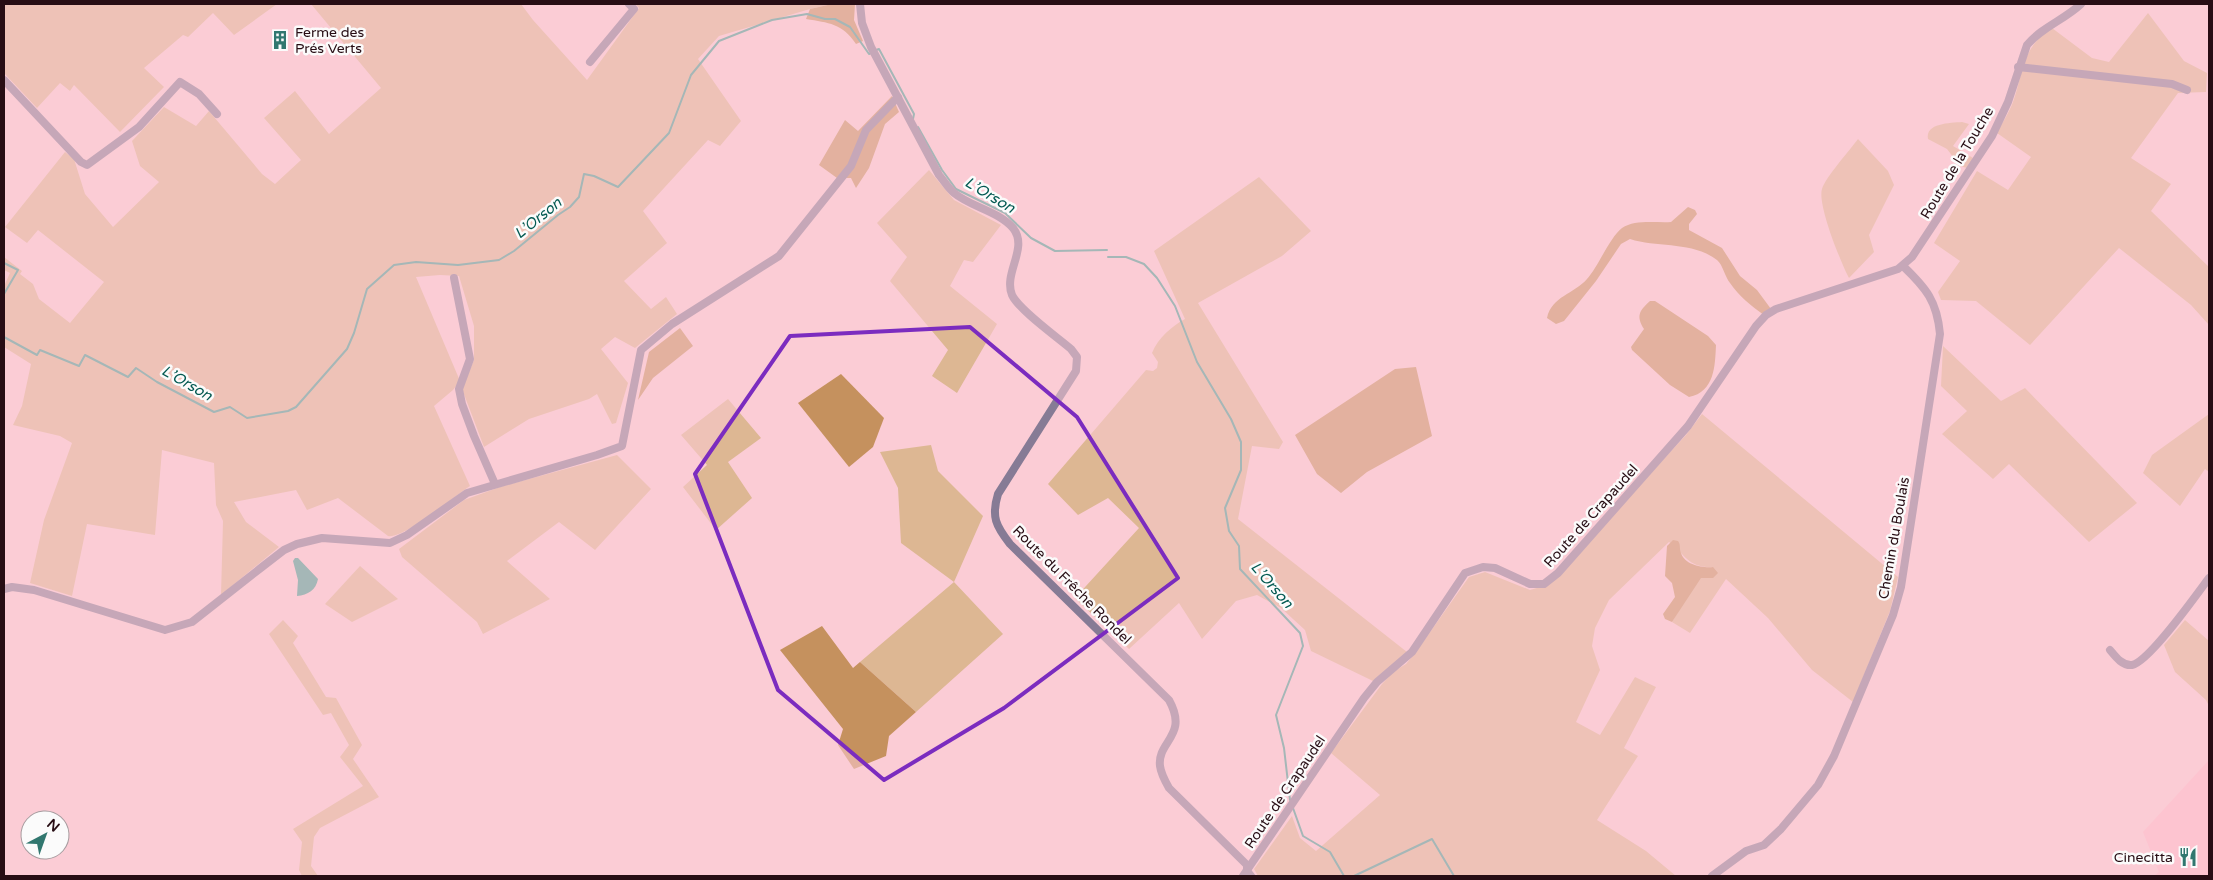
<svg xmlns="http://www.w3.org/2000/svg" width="2213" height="880" font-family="'Varela Round',sans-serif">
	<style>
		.built { fill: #ffbbc9 }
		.green { fill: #ddb793 }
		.forest { fill: #c5915e }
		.water { fill: #3c9d92 }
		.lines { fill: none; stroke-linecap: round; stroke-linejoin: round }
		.stream { stroke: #3c9d92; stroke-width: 2 }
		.minor { stroke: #867b95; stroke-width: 8 }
		.marked { fill: none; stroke: #7b2cbf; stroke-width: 4; stroke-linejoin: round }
		.labels { text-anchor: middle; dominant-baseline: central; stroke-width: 5; stroke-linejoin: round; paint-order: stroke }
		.poi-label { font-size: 14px; fill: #270d14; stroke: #fbfbfb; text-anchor: start }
		.street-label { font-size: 14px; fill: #270d14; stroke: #fbfbfb }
		.water-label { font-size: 15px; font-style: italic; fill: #045a52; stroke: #fbfbfb }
	</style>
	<rect width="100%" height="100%" fill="#fbccd5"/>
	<polygon class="built" points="2209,760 2209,876 2154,876 2159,872 2143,832"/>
	<g class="green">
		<polygon points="4,4 277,4 234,35 213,13 188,37 183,35 144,68 164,87 120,132 74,85 70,91 60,83 37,108 4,73"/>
		<path d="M311 4H521L533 20 587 80 639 8 635 4H832L810 9 719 36 698 59 741 121 720 146 708 140 643 211 667 243 624 281 651 309 666 297 677 314 635 348 615 337 601 349 628 383 616 423 612 424 597 394 589 399 529 419 484 447 462 389 474 360V326L459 276 440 275 416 277 460 381 453 390 434 406 470 486C455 496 402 540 388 536L338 498 307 510 296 490 234 502 246 522 279 547 221 595 223 521 216 505 214 463 162 450 155 535 87 524 72 596 30 583 44 520 72 443 60 436 13 425 22 406 31 364 4 347V286L10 273 4 270V257L22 271 20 274 33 284 39 299 70 323 104 282 38 230 27 243 5 227 65 152 74 159 85 194 113 227 159 182 140 166 132 141 164 107 196 126 209 111 262 174 275 184 301 160 264 118 295 91 329 134 381 88Z"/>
		<path d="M2148 13 2184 61 2207 73 2206 92 2178 93 2131 158 2171 184 2151 211 2209 267V325L2191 305 2119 248 2030 345 1976 301 1941 300 1938 292 1960 261 1934 243 1977 171 2008 190 2031 157 1997 133C2002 123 2009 113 2013 102 2024 71 2021 48 2052 28L2092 58 2109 62Z"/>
		<path d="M1962 122 1969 124 1953 146 1973 158 1967 168 1960 166 1947 149 1928 139C1925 123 1950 123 1962 122Z"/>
		<path d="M1858 139 1888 171 1894 185 1869 235 1874 252 1849 278C1841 263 1817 204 1822 189 1825 178 1850 150 1858 139Z"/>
		<polygon points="929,170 954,200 1001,225 973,262 964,260 950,286 997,324 957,393 932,376 948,350 890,281 907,257 877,223"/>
		<path d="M1259 177 1311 231 1282 256 1198 303 1283 442 1279 449 1252 446 1238 519 1407 652 1373 681 1311 651 1305 630 1281 608 1257 595 1236 601 1202 639 1179 603 1129 649 1075 598 1139 528 1108 498 1078 515 1048 484 1146 370 1153 371 1157 368 1158 362 1152 353C1158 338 1172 326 1185 319L1154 251Z"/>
		<polygon points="1943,346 2001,401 2025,388 2137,503 2089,542 2009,464 1993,479 1942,434 1967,411 1941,386"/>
		<polygon points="728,399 761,438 728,462 752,498 716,530 683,487 707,465 681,435"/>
		<path d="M1702 414 1898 577 1890 611 1853 702 1812 670 1768 618 1726 579 1690 633 1672 622 1696 582 1701 577 1706 576 1713 567C1688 568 1686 555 1669 542L1609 600 1595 628 1592 646 1600 670 1576 722 1600 735 1635 677 1656 687 1624 748 1638 756 1597 820 1646 851 1676 876H1258L1254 869 1292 816 1300 838 1316 851 1380 795 1331 753 1382 684 1393 672 1406 664 1416 652 1469 577 1485 572 1530 590 1547 585 1686 435Z"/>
		<polygon points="2209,414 2209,472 2205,469 2180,506 2143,473 2152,455"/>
		<polygon points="931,445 938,471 983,516 954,582 1003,634 916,712 860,662 954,582 901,543 898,488 880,452"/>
		<polygon points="617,455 651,489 595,550 559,522 507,561 550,599 483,634 477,622 402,557 399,549 464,500 500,487"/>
		<polygon points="360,566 398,599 352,622 325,604"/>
		<polygon points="283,620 298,636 293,643 326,697 336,698 362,745 353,759 379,797 320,828 314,837 311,866 318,876 302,876 299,870 302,842 293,829 363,786 340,757 349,745 331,713 323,715 269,634"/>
		<polygon points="2185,620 2209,641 2209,706 2206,700 2175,672 2164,645"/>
	</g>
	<g class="forest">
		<path d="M832 4H855L854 20 863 41 856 44C842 23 829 23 806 19L810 9Z"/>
		<polygon points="892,96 899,112 885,124 869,168 856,188 851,178 837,178 819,165 845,120 858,131"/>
		<path d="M1688 207 1695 210 1697 214 1689 224V230L1722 248 1740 276 1757 290 1771 309 1764 315C1751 306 1739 296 1730 283 1725 277 1723 265 1717 260 1692 241 1658 248 1630 239L1621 244 1596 281 1564 321 1556 324 1547 318C1552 296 1574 294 1587 279 1598 267 1610 237 1622 228 1635 219 1656 223 1671 222Z"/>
		<path d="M1650 301H1655L1708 336 1716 345C1715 365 1715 392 1689 397L1670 385 1632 350 1631 347 1644 329C1636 316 1639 311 1650 301Z"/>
		<polygon points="680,328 693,346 653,378 638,400 649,352"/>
		<polygon points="1416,367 1432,436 1367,472 1341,493 1317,474 1295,435 1395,369"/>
		<polygon points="841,374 884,418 873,447 849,467 798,403"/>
		<path d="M1673 540 1678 541C1681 545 1679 548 1681 553 1685 565 1702 568 1713 567L1718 573 1713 578H1701L1672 622 1665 619 1663 614 1675 597 1672 583 1665 576 1667 546Z"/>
		<polygon points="822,626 853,668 860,662 916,712 889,736 886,756 854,769 838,745 843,729 780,650"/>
	</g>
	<path class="water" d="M295 558H298L318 579C316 590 308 595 297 596L298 580 293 561Z"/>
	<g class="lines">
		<g class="stream">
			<polyline points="876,50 879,49 914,114 913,119"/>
			<polyline points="918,127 942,170 956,189 1005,213 1031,238 1055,251 1107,250"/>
			<polyline points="1108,257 1126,257 1144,264 1157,278 1175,306 1197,362 1231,419 1241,442 1241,470 1225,508 1229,531 1239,546 1240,569 1300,633 1303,646 1276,715 1284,748 1290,800"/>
			<polyline points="4,263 18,270 4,294"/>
			<polyline points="4,337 37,355 40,350 79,366 85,355 128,377 136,368 157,382 214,412 230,407 247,418 288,411 296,407 347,349 354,333 367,289 394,265 416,262 458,265 499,260 514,251 558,215 570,207 579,197 584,174 594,176 618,187 669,133 691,75 719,41 772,20 807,14 825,19 835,19 850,27 869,54 871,53"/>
			<polyline points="1293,808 1303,836 1330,852 1344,876"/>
			<polyline points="1354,876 1432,839 1454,876"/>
		</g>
		<g class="minor">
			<path d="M860 4 862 23 871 47 939 175C944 181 948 188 954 193 971 207 998 211 1013 228 1029 248 1003 273 1012 295 1019 310 1057 337 1071 349L1077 357 1076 371 998 494C991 517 996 526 1010 544L1169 700C1189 736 1157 741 1160 766 1161 774 1165 781 1169 788L1247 865V871L1251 876"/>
			<polyline points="590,62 634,9 629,4"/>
			<polyline points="2018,67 2172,84 2187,90"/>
			<polyline points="4,80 81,162 87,165 139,127 180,82 199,94 217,114"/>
			<polyline points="454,278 470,359 459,389 462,404 474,436 495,484"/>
			<polyline points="4,589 12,587 34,590 165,630 192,622 262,567 284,550 297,544 322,538 390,543 407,535 467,493 597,455 622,446 641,350 672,324 779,256 851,166 866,130 898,97"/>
			<path d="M2110 650C2115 656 2122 666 2132 665 2149 662 2197 594 2209 578"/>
			<path d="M1243 876 1364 698 1377 682 1412 652 1465 573 1483 567 1495 568 1530 584H1544L1558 573 1688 426 1756 326 1766 315 1776 309 1898 269 1912 257 1992 136 2008 102 2027 45C2042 27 2064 20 2081 4"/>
			<path d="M1712 876 1746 851 1764 845 1781 829 1818 785 1834 756 1893 615 1901 587 1940 334C1937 301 1926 288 1903 266"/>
		</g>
	</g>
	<path d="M0 0H2213V880H0ZM970 327 1077 417 1178 578 1004 708 884 780 778 690 695 474 790 336Z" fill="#fbccd5" fill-opacity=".55" fill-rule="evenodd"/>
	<path class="marked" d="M970 327 1077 417 1178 578 1004 708 884 780 778 690 695 474 790 336Z"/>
	<defs>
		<g id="building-bare" transform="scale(1.5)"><path d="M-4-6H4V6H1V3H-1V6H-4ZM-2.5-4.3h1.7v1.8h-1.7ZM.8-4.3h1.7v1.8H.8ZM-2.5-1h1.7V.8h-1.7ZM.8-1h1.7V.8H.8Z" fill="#31776f" stroke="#fbfbfb" stroke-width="2.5" paint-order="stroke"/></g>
		<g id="restaurant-bare" transform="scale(1.5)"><path d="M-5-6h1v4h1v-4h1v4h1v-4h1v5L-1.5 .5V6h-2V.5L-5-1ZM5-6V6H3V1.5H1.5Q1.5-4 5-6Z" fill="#31776f" stroke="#fbfbfb" stroke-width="2.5" paint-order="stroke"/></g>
	</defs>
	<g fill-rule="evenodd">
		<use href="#building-bare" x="280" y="40"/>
		<use href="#restaurant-bare" x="2188" y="857"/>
	</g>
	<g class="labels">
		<g class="poi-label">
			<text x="295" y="32">Ferme des<tspan x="295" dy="16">Prés Verts</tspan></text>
			<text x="2173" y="857" text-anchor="end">Cinecitta</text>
		</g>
		<g class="street-label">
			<text transform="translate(1957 163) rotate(-59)">Route de la Touche</text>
			<text transform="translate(1591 516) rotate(-48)">Route de Crapaudel</text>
			<text transform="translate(1894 538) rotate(-80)">Chemin du Boulais</text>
			<text transform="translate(1072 585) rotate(45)">Route du Frêche Rondel</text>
			<text transform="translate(1285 792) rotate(-56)">Route de Crapaudel</text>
		</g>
		<g class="water-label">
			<text transform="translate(990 195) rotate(31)">L’Orson</text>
			<text transform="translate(538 218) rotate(-39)">L’Orson</text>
			<text transform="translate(187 383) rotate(30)">L’Orson</text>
			<text transform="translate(1272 585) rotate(49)">L’Orson</text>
		</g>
	</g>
	<rect width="2213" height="880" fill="none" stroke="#270d14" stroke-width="10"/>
	<g transform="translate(45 835) rotate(41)"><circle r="24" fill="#fbfbfb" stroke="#a69c9f"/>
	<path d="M0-4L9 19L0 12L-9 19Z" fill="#31776f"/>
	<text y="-8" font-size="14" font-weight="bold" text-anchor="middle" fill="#270d14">N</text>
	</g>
</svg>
